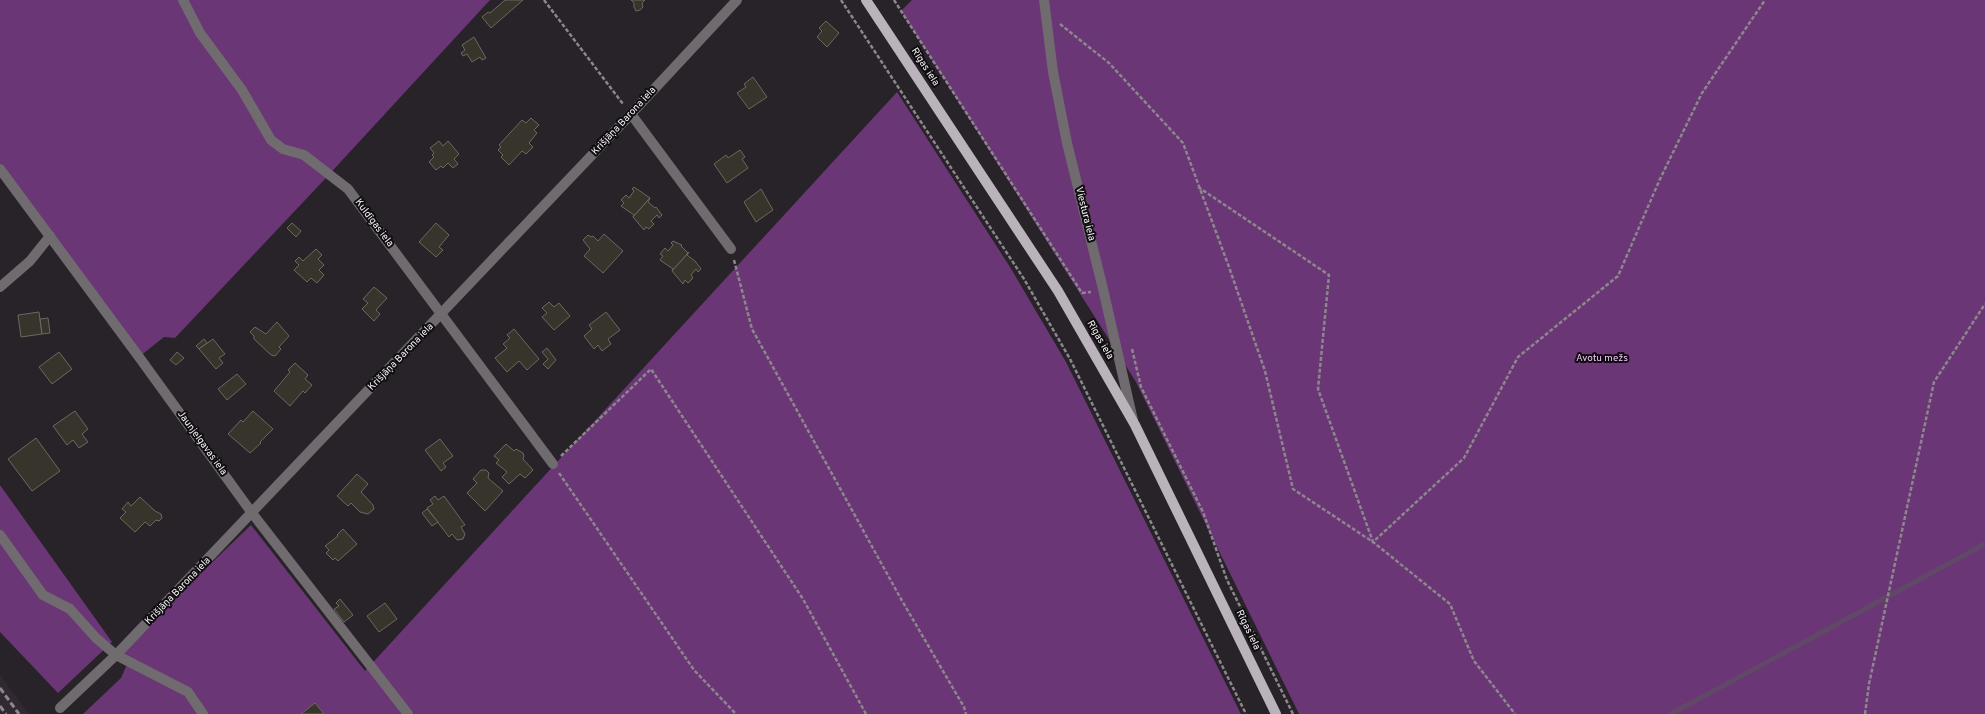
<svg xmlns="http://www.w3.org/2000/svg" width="1985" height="714" font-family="Overpass,sans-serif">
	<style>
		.built { fill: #322834 }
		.forest { fill: #6b3675 }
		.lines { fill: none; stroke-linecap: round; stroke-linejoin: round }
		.stream { stroke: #614866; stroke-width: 5 }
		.building { fill: #37342b; stroke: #6c695f }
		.path { stroke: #8c878d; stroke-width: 2.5; stroke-dasharray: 4 2; stroke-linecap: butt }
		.minor { stroke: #6f6b6f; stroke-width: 10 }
		.major { stroke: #bab3bb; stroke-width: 10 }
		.rail { stroke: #8c878d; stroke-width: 3; stroke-dasharray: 6 3; stroke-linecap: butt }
		.labels { text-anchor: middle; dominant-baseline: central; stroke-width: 4; stroke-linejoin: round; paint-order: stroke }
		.street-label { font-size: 10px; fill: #f5f1f6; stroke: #0f0d10 }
		.park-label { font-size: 10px; fill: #f1c3fa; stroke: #0f0d10 }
	</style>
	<rect width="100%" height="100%" fill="#282229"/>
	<polygon class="built" points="0,675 29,714 0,714"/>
	<g class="forest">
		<polygon points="0,0 490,0 324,180 175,338 164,337 139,357 0,169"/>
		<polygon points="912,0 1985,0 1985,714 1299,714 1136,382 901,11"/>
		<polygon points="897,92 1010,267 1066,362 1241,714 83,714 121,678 128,662 116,655 251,525 365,671"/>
		<polygon points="0,485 112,642 58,693 0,632"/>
	</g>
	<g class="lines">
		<polyline class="stream" points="1671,714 1985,544"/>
	</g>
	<g class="building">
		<polygon points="505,0 523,0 491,28 482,17 488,12 490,13"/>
		<polygon points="631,0 645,0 642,3 643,7 640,10 636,11 634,7 634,3"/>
		<polygon points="826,21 839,33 827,47 817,37 822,31 819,28"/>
		<polygon points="474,37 486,58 482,60 480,57 472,62 467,54 463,56 461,53 465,50 462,45"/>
		<polygon points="753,77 767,97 749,109 737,93 746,87 744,84"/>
		<polygon points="531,118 539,125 534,130 537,133 529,143 533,147 526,154 522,151 509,165 501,157 503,155 498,150 501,147 499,145 522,120 526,123"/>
		<polygon points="439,141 443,146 448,141 459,154 454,159 458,164 453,168 448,163 443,168 441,166 436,170 429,162 434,157 432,155 434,153 430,148"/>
		<polygon points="740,150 745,157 742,159 748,168 727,183 714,164 726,155 728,158"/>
		<polygon points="634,187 650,198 633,217 634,215 621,206 624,203 621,200 626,195 629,198 634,191 632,189"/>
		<polygon points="761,189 773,210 756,222 744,202"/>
		<polygon points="650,198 648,202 655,208 656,207 662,215 659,218 657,215 651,221 654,224 649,229 646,227 644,230 633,217"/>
		<polygon points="292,223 301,231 296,237 287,228"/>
		<polygon points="436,223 449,235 439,247 443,250 436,257 419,242"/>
		<polygon points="604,234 623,251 603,273 584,256 590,249 583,240 588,235 591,237 593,236 598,241"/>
		<polygon points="673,241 682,245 681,246 688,253 689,252 672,271 673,269 660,260 663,256 660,254 665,248 668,251 673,245 671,243"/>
		<polygon points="316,249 322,255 318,259 324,265 319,270 324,275 317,283 311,278 307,282 294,270 299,265 295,261 299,257 303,261"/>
		<polygon points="689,252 687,255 695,261 701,269 698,272 696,269 691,275 693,278 688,283 685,280 683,284 672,271"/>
		<polygon points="374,287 387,298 376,310 380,314 374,321 362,309 368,303 363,299"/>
		<polygon points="549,302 554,307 559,303 570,316 554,330 542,317 547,313 542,308"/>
		<polygon points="39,312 42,334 21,337 18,315"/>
		<polygon points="606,312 620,330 608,339 611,344 602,351 598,345 594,349 584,336 592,329 589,325"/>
		<polygon points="48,318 50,333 42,334 40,319"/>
		<polygon points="277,322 289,336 279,347 281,349 275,356 271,355 254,339 254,336 250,332 255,327 266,334"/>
		<polygon points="514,329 539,359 527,370 519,361 507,372 495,358 507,348 503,344 510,338 507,335"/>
		<polygon points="204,339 207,343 199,349 196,346"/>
		<polygon points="213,339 225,354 219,358 223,363 216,369 199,349"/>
		<polygon points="547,348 556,360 548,369 543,364 548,359 542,352"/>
		<polygon points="59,352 72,369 52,384 39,367"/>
		<polygon points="177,352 184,358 176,365 170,360"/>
		<polygon points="295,363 308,375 305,379 312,385 305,393 303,391 290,406 274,391 290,372 288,370"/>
		<polygon points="237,374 246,384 227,400 218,389"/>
		<polygon points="75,411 88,429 82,434 88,442 79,448 73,440 67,445 53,426"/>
		<polygon points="253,411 273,429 260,442 261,443 250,453 228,434 241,420 243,422"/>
		<polygon points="36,438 60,471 32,491 8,459"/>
		<polygon points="440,439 453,456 443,463 446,467 441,471 425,450"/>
		<polygon points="506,444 514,451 516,449 523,453 524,456 523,459 533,470 525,478 520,474 509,484 502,477 507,472 496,463 499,460 494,456"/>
		<polygon points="481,470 486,470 489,473 488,478 503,491 485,511 467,493 477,483 473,479"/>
		<polygon points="357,474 368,484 361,492 373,505 374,509 368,514 360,512 351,503 348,506 337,496"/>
		<polygon points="435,496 438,500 444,496 465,525 461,527 465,534 463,539 457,540 452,534 449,537 427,508 433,504 430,500"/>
		<polygon points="140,497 155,511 161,514 162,518 159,521 156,520 150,526 145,522 135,532 120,518 126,512 122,509 128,502 131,506"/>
		<polygon points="427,509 438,522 432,526 422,513"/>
		<polygon points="343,529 357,544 338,561 335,558 333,560 326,553 329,550 325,546 338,536 337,535"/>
		<polygon points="340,599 353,615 344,622 334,609 339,606 336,603"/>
		<polygon points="385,603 397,619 379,632 367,616"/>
		<polygon points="315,703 324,714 301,714"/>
	</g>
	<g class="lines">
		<g class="path">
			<polyline points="544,0 623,104"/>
			<polyline points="841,0 1024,279 1070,359 1246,714"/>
			<polyline points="894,0 1082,293 1091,292"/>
			<polyline points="1060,24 1109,63 1183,143 1229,267 1265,371 1293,489 1373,542 1450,604 1474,661 1515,714"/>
			<polyline points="1198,187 1329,275 1318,389 1373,542 1464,458 1518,357 1618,276 1660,179 1702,93 1765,0"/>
			<polyline points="734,260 752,329 901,599 964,707 966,714"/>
			<polyline points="1132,349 1141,387 1203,512 1227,580 1293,714"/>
			<polyline points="561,456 651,369 803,599 866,714"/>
			<polyline points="559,473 694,670 736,714"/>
			<polyline points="1865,714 1869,684 1934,382 1985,304"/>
		</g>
		<g class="minor">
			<polyline points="183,0 200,33 242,90 271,140 283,149 304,155 348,189 553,464"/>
			<polyline points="1044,0 1053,72 1067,143 1103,289 1133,420"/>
			<polyline points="631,114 731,249"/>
			<polyline points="0,169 139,357 252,513 408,714"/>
			<polyline points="0,287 30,261 50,236"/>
			<polyline points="0,535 43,595 70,609 96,638 116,655 188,692 203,714"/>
			<polyline points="60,708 116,655 631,114 737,0"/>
		</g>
		<polyline class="major" points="866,0 1058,291 1135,425 1276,714"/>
		<g class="rail">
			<polyline points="0,688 19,714"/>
			<polyline points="0,706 6,714"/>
		</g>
	</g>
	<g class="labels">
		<g class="street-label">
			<text transform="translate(925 67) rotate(57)">Rīgas iela</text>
			<text transform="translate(624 121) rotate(-47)">Krišjāņa Barona iela</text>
			<text transform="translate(1085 214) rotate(76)">Viestura iela</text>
			<text transform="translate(374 223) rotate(53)">Kuldīgas iela</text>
			<text transform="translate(1100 340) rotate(60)">Rīgas iela</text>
			<text transform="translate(401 357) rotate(-46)">Krišjāņa Barona iela</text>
			<text transform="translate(202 443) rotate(54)">Jaunjelgavas iela</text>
			<text transform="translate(178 591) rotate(-46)">Krišjāņa Barona iela</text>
			<text transform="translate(1248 630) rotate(64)">Rīgas iela</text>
		</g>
		<g class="park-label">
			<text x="1602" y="358">Avotu mežs</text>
		</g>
	</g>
</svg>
